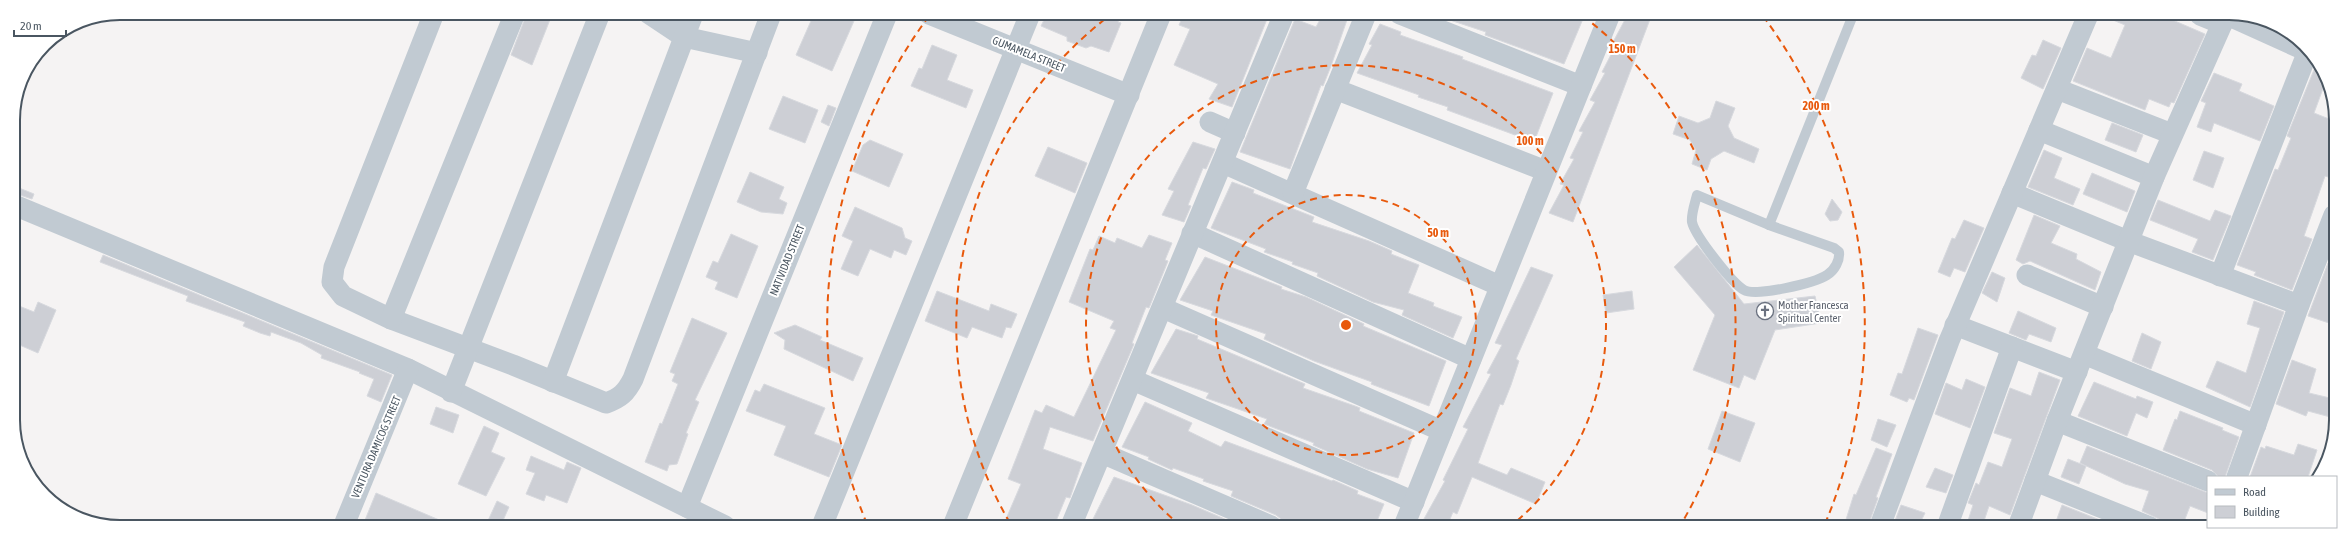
<svg xmlns="http://www.w3.org/2000/svg" width="2349" height="540" font-family="'Asap Condensed',sans-serif">
	<style>
		.building { fill: #cdcfd5; stroke: #d7d9de }
		.lines { fill: none; stroke-linecap: round; stroke-linejoin: round }
		.service { stroke: #c1cad2; stroke-width: 10 }
		.minor { stroke: #c1cad2; stroke-width: 21 }
		.ring { fill: none; stroke: #e8590c; stroke-width: 2; stroke-dasharray: 7 5 }
		.labels { text-anchor: middle; dominant-baseline: central; stroke-width: 4; stroke-linejoin: round; paint-order: stroke }
		.street-label { font-size: 11px; fill: #4a5661; stroke: #fff }
		.worship-label { font-size: 11px; fill: #5b616d; stroke: #fff; text-anchor: start }
		.rim { fill: none; stroke: #4a5661; stroke-width: 2 }
		.centre { fill: #e8590c; stroke: #fff; stroke-width: 2 }
		.ring-label { font-size: 12px; text-anchor: middle; font-weight: bold; fill: #e8590c; stroke: #fff; stroke-width: 4; stroke-linejoin: round; paint-order: stroke }
	</style>
	<rect width="100%" height="100%" fill="#f5f3f3"/>
	<g class="building">
		<polygon points="527,13 543,13 551,17 532,65 511,55"/>
		<polygon points="814,14 857,14 832,71 796,55"/>
		<polygon points="1047,14 1120,14 1118,22 1121,23 1109,52 1091,46 1086,48 1067,41 1067,37 1041,26"/>
		<polygon points="1184,14 1269,14 1232,107 1209,99 1218,84 1174,65 1190,29 1179,25"/>
		<polygon points="1323,14 1349,14 1331,66 1323,86 1321,85 1290,169 1240,152 1295,19 1316,27"/>
		<polygon points="1442,14 1585,14 1564,64 1485,35 1486,32 1441,17"/>
		<polygon points="1628,14 1652,14 1573,222 1549,213 1564,185 1560,184 1574,159 1570,158 1583,132 1579,131 1595,102 1590,100 1605,73 1602,72 1616,45 1612,44"/>
		<polygon points="2101,15 2161,15 2205,34 2174,103 2171,102 2169,107 2149,99 2145,110 2073,81 2087,48 2111,58 2125,25"/>
		<polygon points="1380,24 1401,32 1400,35 1463,57 1462,59 1553,93 1534,142 1447,110 1448,107 1418,97 1419,95 1357,73 1372,45 1369,44"/>
		<polygon points="2043,40 2061,48 2043,89 2021,78 2032,55 2036,56"/>
		<polygon points="932,45 957,55 947,80 973,90 966,108 911,86 919,68 922,69"/>
		<polygon points="2316,65 2325,83 2314,113 2334,121 2334,179 2325,176 2304,236 2312,239 2292,290 2254,275 2256,272 2237,265 2275,169 2278,170 2291,138 2287,136"/>
		<polygon points="2214,73 2242,84 2239,91 2274,106 2260,141 2214,123 2211,132 2197,127 2206,103 2201,101"/>
		<polygon points="783,96 818,110 805,143 769,129"/>
		<polygon points="1716,101 1735,108 1728,126 1734,138 1759,149 1754,163 1724,151 1711,159 1707,170 1692,164 1696,150 1690,140 1673,134 1679,116 1698,123 1710,118"/>
		<polygon points="828,105 836,108 829,126 821,122"/>
		<polygon points="2112,123 2143,135 2136,152 2105,140"/>
		<polygon points="870,140 903,154 889,187 852,171 863,145"/>
		<polygon points="1193,142 1215,149 1206,169 1203,168 1188,205 1191,206 1184,222 1162,215 1174,191 1168,189"/>
		<polygon points="1048,147 1087,163 1075,193 1035,176"/>
		<polygon points="2044,150 2062,158 2054,178 2080,189 2073,205 2028,187"/>
		<polygon points="2204,151 2224,158 2213,188 2193,180"/>
		<polygon points="750,172 784,187 779,199 787,203 783,214 761,212 737,202"/>
		<polygon points="2092,173 2135,191 2127,212 2083,194"/>
		<polygon points="1232,182 1254,190 1253,193 1314,217 1312,222 1369,241 1392,251 1391,254 1419,265 1408,293 1434,303 1433,306 1462,317 1453,338 1402,315 1404,310 1373,302 1317,276 1318,273 1292,264 1293,262 1264,252 1266,249 1211,228"/>
		<polygon points="14,186 34,194 32,199 14,193"/>
		<polygon points="1832,199 1842,212 1838,220 1830,221 1825,214"/>
		<polygon points="2158,200 2210,221 2215,210 2231,216 2213,260 2192,252 2198,239 2150,220"/>
		<polygon points="855,207 902,228 905,238 912,241 906,255 894,250 891,258 870,249 858,276 841,269 853,241 842,236"/>
		<polygon points="2034,215 2060,226 2051,243 2077,254 2076,259 2101,272 2095,290 2030,261 2023,264 2016,260"/>
		<polygon points="1964,220 1984,228 1965,272 1954,268 1950,277 1938,272 1952,238 1955,239"/>
		<polygon points="731,234 758,246 737,298 715,289 718,282 706,277 713,261 718,263"/>
		<polygon points="1149,235 1172,243 1165,260 1168,261 1149,308 1146,307 1132,343 1134,344 1093,441 1050,427 1043,449 1082,463 1070,498 1066,497 1054,526 1003,526 1021,484 1008,479 1035,410 1042,413 1046,405 1074,417 1116,330 1110,328 1114,321 1069,302 1090,249 1093,250 1099,236 1115,243 1117,238 1142,248"/>
		<polygon points="1697,245 1744,304 1815,296 1821,323 1775,330 1755,380 1744,375 1739,388 1693,370 1715,315 1674,267"/>
		<polygon points="103,255 392,375 381,402 367,396 374,379 359,373 360,372 321,358 322,355 301,343 271,332 270,336 260,333 243,326 245,322 186,301 188,296 100,262"/>
		<polygon points="1205,257 1282,287 1281,289 1306,297 1364,324 1363,326 1446,361 1429,406 1371,384 1372,382 1314,361 1264,339 1266,334 1211,315 1213,311 1180,300"/>
		<polygon points="2328,263 2334,265 2334,321 2330,319 2329,323 2308,316"/>
		<polygon points="1531,267 1553,275 1516,359 1519,361 1511,385 1503,405 1500,404 1478,463 1507,475 1511,468 1545,482 1536,504 1472,477 1457,514 1453,512 1450,519 1464,524 1464,526 1420,526 1445,481 1443,480 1468,429 1463,427 1491,374 1487,373 1502,345 1495,343"/>
		<polygon points="1992,272 2005,278 1997,302 1982,293"/>
		<polygon points="937,291 989,311 991,304 1017,314 1011,328 1006,327 1002,338 972,327 967,338 925,321"/>
		<polygon points="1632,291 1634,309 1606,313 1603,295"/>
		<polygon points="2254,301 2284,312 2250,407 2206,387 2217,361 2246,373 2260,328 2247,324"/>
		<polygon points="38,302 56,310 38,353 15,343 14,310 17,311 19,306 34,312"/>
		<polygon points="2018,311 2056,328 2051,342 2029,334 2026,340 2009,333"/>
		<polygon points="692,318 727,333 695,400 699,402 686,433 688,434 677,464 669,465 667,471 645,462 660,423 662,424 678,384 672,381 675,374 670,372"/>
		<polygon points="795,325 822,337 820,340 863,358 853,381 784,349 785,340 774,333"/>
		<polygon points="1918,328 1938,335 1914,400 1909,398 1907,402 1890,395 1898,373 1902,374"/>
		<polygon points="1176,329 1198,336 1197,339 1305,384 1303,388 1355,406 1360,408 1359,411 1414,433 1398,478 1367,469 1313,445 1314,443 1264,424 1267,419 1206,398 1209,393 1151,373"/>
		<polygon points="2142,333 2161,342 2151,369 2132,361"/>
		<polygon points="2292,360 2316,369 2309,393 2334,399 2334,418 2308,411 2306,416 2276,404"/>
		<polygon points="2039,372 2060,380 2010,515 1989,506 1982,527 1966,527 1973,505 1968,503 1976,483 1979,485 1988,462 2002,467 2012,439 1994,433 2010,388 2031,396"/>
		<polygon points="1966,379 1985,387 1970,428 1935,414 1946,383 1962,390"/>
		<polygon points="2094,382 2136,399 2137,396 2153,402 2147,418 2136,413 2127,436 2078,416"/>
		<polygon points="764,384 825,408 814,434 842,445 829,477 774,455 786,426 746,411 755,390 760,392"/>
		<polygon points="1145,402 1192,423 1188,431 1221,447 1225,441 1332,481 1333,480 1358,491 1357,494 1384,504 1375,526 1283,526 1281,519 1276,515 1231,496 1233,491 1203,481 1204,479 1173,468 1172,470 1148,459 1149,457 1122,447"/>
		<polygon points="436,407 459,415 453,433 430,424"/>
		<polygon points="1722,411 1755,423 1740,462 1708,449"/>
		<polygon points="2180,411 2223,428 2222,430 2239,437 2225,477 2219,477 2212,470 2163,450 2175,419 2177,420"/>
		<polygon points="1878,419 1896,425 1887,447 1871,440"/>
		<polygon points="484,426 499,433 491,452 505,458 486,496 458,484"/>
		<polygon points="2298,444 2317,450 2308,477 2250,477 2261,447 2265,449 2266,446 2294,455"/>
		<polygon points="2087,446 2208,493 2208,513 2190,506 2182,527 2162,527 2159,519 2142,511 2149,491 2125,484 2080,463"/>
		<polygon points="1876,448 1892,454 1876,497 1878,498 1868,526 1844,526 1854,494 1856,495"/>
		<polygon points="531,456 564,470 567,462 581,468 567,503 546,495 544,501 526,494 535,473 526,470"/>
		<polygon points="2068,459 2086,466 2079,484 2061,477"/>
		<polygon points="1935,468 1953,475 1946,493 1926,487"/>
		<polygon points="1114,477 1192,505 1241,526 1105,526 1092,521"/>
		<polygon points="376,493 451,525 363,525"/>
		<polygon points="497,501 509,507 501,525 486,525"/>
		<polygon points="1901,505 1925,513 1918,527 1893,526"/>
		<polygon points="2062,505 2115,526 2115,527 2054,527"/>
	</g>
	<g class="lines">
		<g class="service">
			<path d="M1697 195 1769 225 1834 248 1839 252C1840 260 1835 270 1827 275 1815 283 1756 297 1744 290 1732 283 1695 236 1692 222 1691 214 1695 203 1697 195Z"/>
			<polyline points="1769,225 1853,15"/>
		</g>
		<g class="minor">
			<path d="M434 13 334 267 332 282 343 296 391 319 513 365 606 403C620 398 626 393 633 379L771 14"/>
			<polyline points="648,13 684,37 757,53"/>
			<polyline points="929,14 1129,95"/>
			<polyline points="1400,14 1581,86"/>
			<polyline points="2200,15 2222,24"/>
			<polyline points="2227,15 2309,52"/>
			<polyline points="1335,89 1546,171"/>
			<polyline points="2057,89 2172,134"/>
			<polyline points="1210,122 1235,133"/>
			<polyline points="2039,130 2154,177"/>
			<polyline points="1223,163 1500,286"/>
			<polyline points="1293,193 1366,14"/>
			<polyline points="2012,193 2128,241 2299,305"/>
			<polyline points="14,205 408,369 725,526"/>
			<polyline points="1192,233 1471,359"/>
			<polyline points="2027,275 2103,307"/>
			<polyline points="2220,276 2308,51"/>
			<polyline points="1163,308 1442,431"/>
			<polyline points="391,319 515,13"/>
			<polyline points="1955,325 2077,372"/>
			<polyline points="2084,354 2256,425"/>
			<polyline points="1133,380 1414,502"/>
			<polyline points="553,382 693,14"/>
			<polyline points="451,392 600,13"/>
			<polyline points="2057,421 2208,481"/>
			<polyline points="1102,453 1271,526"/>
			<polyline points="2237,477 2299,305 2334,215"/>
			<polyline points="2035,481 2150,527"/>
			<polyline points="687,507 887,14"/>
			<polyline points="344,525 408,369"/>
			<polyline points="822,526 1030,14"/>
			<polyline points="953,526 1161,14"/>
			<polyline points="1071,526 1284,14"/>
			<polyline points="1404,526 1610,14"/>
			<polyline points="1880,526 1949,341 2088,15"/>
			<polyline points="1947,527 2012,347"/>
			<polyline points="2018,527 2057,421 2154,177 2226,15"/>
		</g>
	</g>
	<g class="ring">
		<circle cx="1346" cy="325" r="130"/>
		<path d="M1181 526A260 260 0 1 1 1511 526"/>
		<path d="M1010 523A390 390 0 0 1 1109 16M1583 16A390 390 0 0 1 1680 526"/>
		<path d="M867 524A519 519 0 0 1 929 16M1763 16A519 519 0 0 1 1825 524"/>
	</g>
	<defs>
		<g id="church-ring" transform="scale(0.9)"><circle r="9.5" fill="#fff" stroke="#6b7280" stroke-width="1.5"/><path d="M-1.2-6h2.4v3.5h3.3v2.4h-3.3V6h-2.4V-.1h-3.3v-2.4h3.3Z" fill="#6b7280"/></g>
	</defs>
	<g fill-rule="evenodd">
		<use href="#church-ring" x="1765" y="311"/>
	</g>
	<g class="labels">
		<g class="street-label">
			<text transform="translate(1029 54) rotate(22)">GUMAMELA STREET</text>
			<text transform="translate(787 260) rotate(-68)">NATIVIDAD STREET</text>
			<text transform="translate(376 447) rotate(-67)">VENTURA DAMICOG STREET</text>
		</g>
		<g class="worship-label">
			<text x="1778" y="305">Mother Francesca<tspan x="1778" dy="13">Spiritual Center</tspan></text>
		</g>
	</g>
	<path d="M0 0H2349V540H0ZM120 20H2229A100 100 0 0 1 2329 120V420A100 100 0 0 1 2229 520H120A100 100 0 0 1 20 420V120A100 100 0 0 1 120 20Z" fill="#fff" fill-rule="evenodd"/>
	<path class="rim" d="M120 20H2229A100 100 0 0 1 2329 120V420A100 100 0 0 1 2229 520H120A100 100 0 0 1 20 420V120A100 100 0 0 1 120 20Z"/>
	<circle cx="1346" cy="325" r="6" class="centre"/>
	<g class="ring-label">
		<text x="1622" y="53">150 m</text>
		<text x="1816" y="110">200 m</text>
		<text x="1530" y="145">100 m</text>
		<text x="1438" y="237">50 m</text>
	</g>
	<rect x="2207" y="476" width="130" height="52" fill="#ffffff" stroke="#b7bbc0"/>
	<rect x="2215" y="489" width="20" height="6" fill="#c1cad2" stroke="#b7bbc0"/>
	<text x="2243" y="496" font-size="12" fill="#4a5661">Road</text>
	<rect x="2215" y="506" width="20" height="12" fill="#cdcfd5" stroke="#b7bbc0"/>
	<text x="2243" y="516" font-size="12" fill="#4a5661">Building</text>
	<path d="M14 30v6h52v-6" fill="none" stroke="#4a5661" stroke-width="2"/>
	<text x="20" y="30" font-size="12" fill="#4a5661" stroke="#ffffff" stroke-width="3" paint-order="stroke">20 m</text>
</svg>
